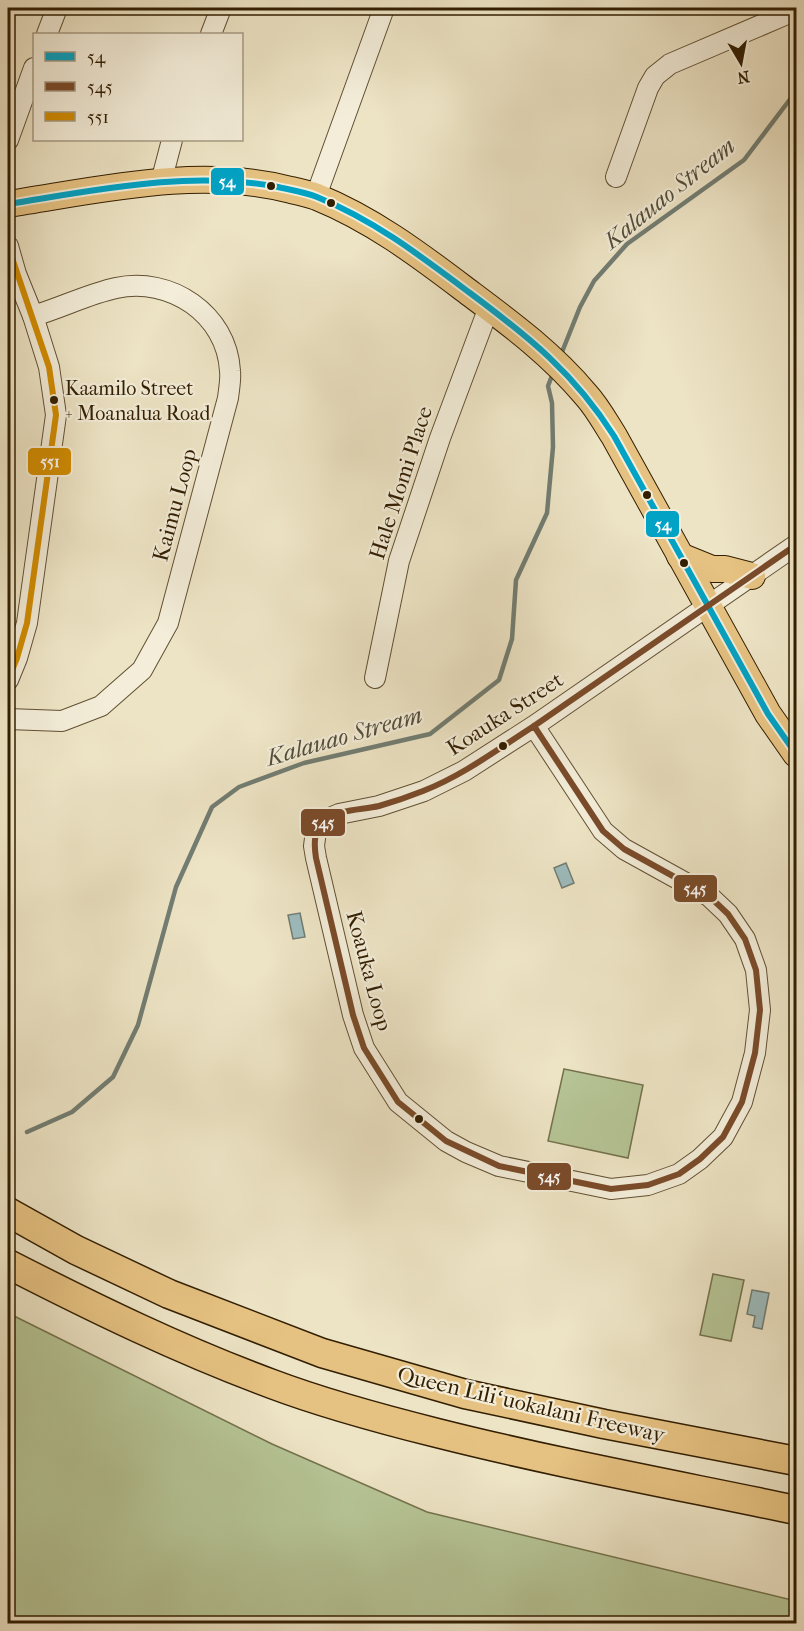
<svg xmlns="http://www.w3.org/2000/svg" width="804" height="1631" font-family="'IM FELL French Canon',serif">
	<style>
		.green { fill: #b6c596; stroke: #74724c; stroke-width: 1.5 }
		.water { fill: #9dbcbe; stroke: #727d72; stroke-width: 1.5 }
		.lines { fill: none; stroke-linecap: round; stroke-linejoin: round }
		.stream { stroke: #727d72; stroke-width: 4.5 }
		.minor-casing { stroke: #615032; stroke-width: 22 }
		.major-casing { stroke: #321e01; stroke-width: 28 }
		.highway-casing { stroke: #321e01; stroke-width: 31 }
		.minor { stroke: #f3edd9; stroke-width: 20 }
		.major { stroke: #e6c282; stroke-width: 26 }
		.highway { stroke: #e6c282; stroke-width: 28 }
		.bus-1-casing { stroke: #f3edd9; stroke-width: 10 }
		.bus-2-casing { stroke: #f3edd9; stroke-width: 10 }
		.bus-3-casing { stroke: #f3edd9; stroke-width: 10 }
		.bus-1 { stroke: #02a2c4; stroke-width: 6 }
		.bus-2 { stroke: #7a4b2a; stroke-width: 6 }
		.bus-3 { stroke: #d08b00; stroke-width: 6 }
		.bus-dot { fill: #321e01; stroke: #f3edd9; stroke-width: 2 }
		.labels { text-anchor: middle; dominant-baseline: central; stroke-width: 4.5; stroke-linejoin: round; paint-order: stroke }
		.bus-label { font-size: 20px; fill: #321e01; stroke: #f3edd9; text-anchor: start }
		.street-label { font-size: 22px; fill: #321e01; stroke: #f3edd9 }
		.water-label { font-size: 24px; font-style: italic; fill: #524d3a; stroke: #f3edd9 }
		.line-badge { stroke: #f3edd9; stroke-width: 2 }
		.badge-label { font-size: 16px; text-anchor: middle; font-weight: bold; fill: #fff }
	</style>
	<rect width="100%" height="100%" fill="#ede4c5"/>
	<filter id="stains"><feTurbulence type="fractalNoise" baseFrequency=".00333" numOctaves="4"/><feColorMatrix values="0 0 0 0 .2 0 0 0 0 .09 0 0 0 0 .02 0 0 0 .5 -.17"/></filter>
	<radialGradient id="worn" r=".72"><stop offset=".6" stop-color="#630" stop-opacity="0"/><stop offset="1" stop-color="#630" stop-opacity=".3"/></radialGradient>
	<g class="green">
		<polygon points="564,1069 643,1085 628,1158 548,1141"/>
		<polygon points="713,1274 744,1280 731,1341 700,1335"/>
		<polygon points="8,1313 272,1444 427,1512 796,1601 796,1623 8,1623"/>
	</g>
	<g class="water">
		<polygon points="566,863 574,883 562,888 554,868"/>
		<polygon points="300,913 305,937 293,939 288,915"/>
		<polygon points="752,1290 769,1293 762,1329 753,1327 755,1316 747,1314"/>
	</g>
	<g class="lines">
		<g class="stream">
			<polyline points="560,357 580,307 594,281 627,244 744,160 791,98 796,95"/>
			<polyline points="27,1132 72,1112 113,1077 138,1025 176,887 212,807 239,787 304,763 430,734 499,680 512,639 516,580 547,513 553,447 552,403 548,386 553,373"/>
		</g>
		<g class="minor-casing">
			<g id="minor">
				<polyline points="47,34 57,8"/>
				<polyline points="211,34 221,8"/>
				<polyline points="8,140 34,68"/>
				<polyline points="616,177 648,88 655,76 670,64 787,14 796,8"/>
				<polyline points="161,182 172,140"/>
				<polyline points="316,196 384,8"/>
				<polyline points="8,246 16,274 33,316 49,367 56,415 27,623 17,658 8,680"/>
				<polyline points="375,678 399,561 440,438 489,307"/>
				<path d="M8 719 62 721 101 706 142 670 168 623 228 398C229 389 231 379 230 371 227 314 170 276 116 288 88 294 61 308 33 316"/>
				<polyline points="534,726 603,831 624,849 709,896 728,914 745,939 756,970 760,1010 755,1053 742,1102 723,1137 700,1159 679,1174 648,1185 611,1189 499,1166 466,1152 446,1141 398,1102 364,1048 353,1015 316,858 314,846 316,831 325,820 339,814 379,806 424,791 464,771 534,726 796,545"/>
			</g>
		</g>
		<g class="major-casing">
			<g id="major">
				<path d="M8 204C100 190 198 166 291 190 300 192 309 194 317 197 371 219 417 253 463 288 507 321 550 352 586 395 597 407 605 422 614 436L768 714 796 754"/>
				<polyline points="680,556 712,569 725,569 752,576"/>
			</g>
		</g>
		<g class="highway-casing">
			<g id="highway">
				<polyline points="8,1212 76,1250 169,1294 322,1353 465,1394 604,1424 796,1461"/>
				<path d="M8 1264C94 1308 180 1350 272 1384 325 1404 381 1419 437 1433 556 1463 676 1485 796 1510"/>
			</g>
		</g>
		<use href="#minor" class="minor"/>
		<use href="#major" class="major"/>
		<use href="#highway" class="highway"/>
		<g class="bus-1-casing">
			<path id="bus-1" d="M8 204C97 190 188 170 278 187 291 190 305 192 317 197 374 220 422 257 470 293 529 337 574 373 614 436L768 714 796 754"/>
		</g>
		<g class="bus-2-casing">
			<g id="bus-2">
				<path d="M534 726 603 831 624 849 709 896 728 914 745 939 756 970 760 1010 755 1053 742 1102 723 1137 700 1159 679 1174 648 1185 611 1189 499 1166 446 1141 398 1102 364 1048 353 1015 316 858C314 845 313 829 325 820 339 809 362 810 379 806 393 802 408 797 423 791 462 776 498 749 534 726Z"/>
				<polyline points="534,726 796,545"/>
			</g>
		</g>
		<g class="bus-3-casing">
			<polyline id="bus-3" points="8,246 49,367 56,415 27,623 17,658 8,680"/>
		</g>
		<use href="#bus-1" class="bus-1"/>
		<use href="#bus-2" class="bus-2"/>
		<use href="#bus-3" class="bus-3"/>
	</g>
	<g class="bus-dot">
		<circle cx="271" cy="186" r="5"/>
		<circle cx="331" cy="203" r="5"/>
		<circle cx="54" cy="400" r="5"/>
		<circle cx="647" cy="495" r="5"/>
		<circle cx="684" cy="563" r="5"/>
		<circle cx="503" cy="746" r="5"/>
		<circle cx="419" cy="1119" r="5"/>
	</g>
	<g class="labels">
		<g class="bus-label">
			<text x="65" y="388">Kaamilo Street<tspan x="65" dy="25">+ Moanalua Road</tspan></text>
		</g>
		<g class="street-label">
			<text transform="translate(401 483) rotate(-72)">Hale Momi Place</text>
			<text transform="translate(175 505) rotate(-75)">Kaimu Loop</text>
			<text transform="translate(505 714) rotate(-33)">Koauka Street</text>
			<text transform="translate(369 971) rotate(75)">Koauka Loop</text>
			<text transform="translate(531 1405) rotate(13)">Queen Liliʻuokalani Freeway</text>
		</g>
		<g class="water-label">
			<text transform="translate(669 193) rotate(-39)">Kalauao Stream</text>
			<text transform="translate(344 736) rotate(-16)">Kalauao Stream</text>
		</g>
	</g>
	<g class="line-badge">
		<rect x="210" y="167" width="35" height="29" rx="6" fill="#02a2c4"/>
		<rect x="27" y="447" width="45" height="29" rx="6" fill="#d08b00"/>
		<rect x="645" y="510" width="35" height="28" rx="6" fill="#02a2c4"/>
		<rect x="300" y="808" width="46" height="29" rx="6" fill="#7a4b2a"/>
		<rect x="673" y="874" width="45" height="29" rx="6" fill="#7a4b2a"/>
		<rect x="526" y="1162" width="46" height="29" rx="6" fill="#7a4b2a"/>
	</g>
	<g class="badge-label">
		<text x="227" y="187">54</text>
		<text x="50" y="467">551</text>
		<text x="663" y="530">54</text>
		<text x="323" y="828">545</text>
		<text x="695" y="894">545</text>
		<text x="549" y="1182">545</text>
	</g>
	<rect width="804" height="1631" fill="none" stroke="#ede4c5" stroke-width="30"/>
	<rect x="9" y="9" width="786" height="1613" fill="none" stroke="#321e01" stroke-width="3"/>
	<rect x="15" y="15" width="774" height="1601" fill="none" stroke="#321e01" stroke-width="1.5"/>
	<rect x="33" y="33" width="210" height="108" fill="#f3edd9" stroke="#a69a83" stroke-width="1.5"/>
	<rect x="45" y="52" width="30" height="9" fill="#02a2c4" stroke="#a69a83" stroke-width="1.5"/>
	<text x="87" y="63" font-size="18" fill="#321e01">54</text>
	<rect x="45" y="82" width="30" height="9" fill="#7a4b2a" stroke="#a69a83" stroke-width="1.5"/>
	<text x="87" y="93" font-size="18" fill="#321e01">545</text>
	<rect x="45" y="112" width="30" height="9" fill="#d08b00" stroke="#a69a83" stroke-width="1.5"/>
	<text x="87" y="123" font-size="18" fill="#321e01">551</text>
	<g transform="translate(741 63) rotate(170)" stroke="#f3edd9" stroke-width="4.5" paint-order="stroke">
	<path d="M0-4.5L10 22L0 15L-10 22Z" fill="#321e01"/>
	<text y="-9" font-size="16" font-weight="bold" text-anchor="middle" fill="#321e01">N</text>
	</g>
	<rect width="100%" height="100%" filter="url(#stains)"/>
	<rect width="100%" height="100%" fill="url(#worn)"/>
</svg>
